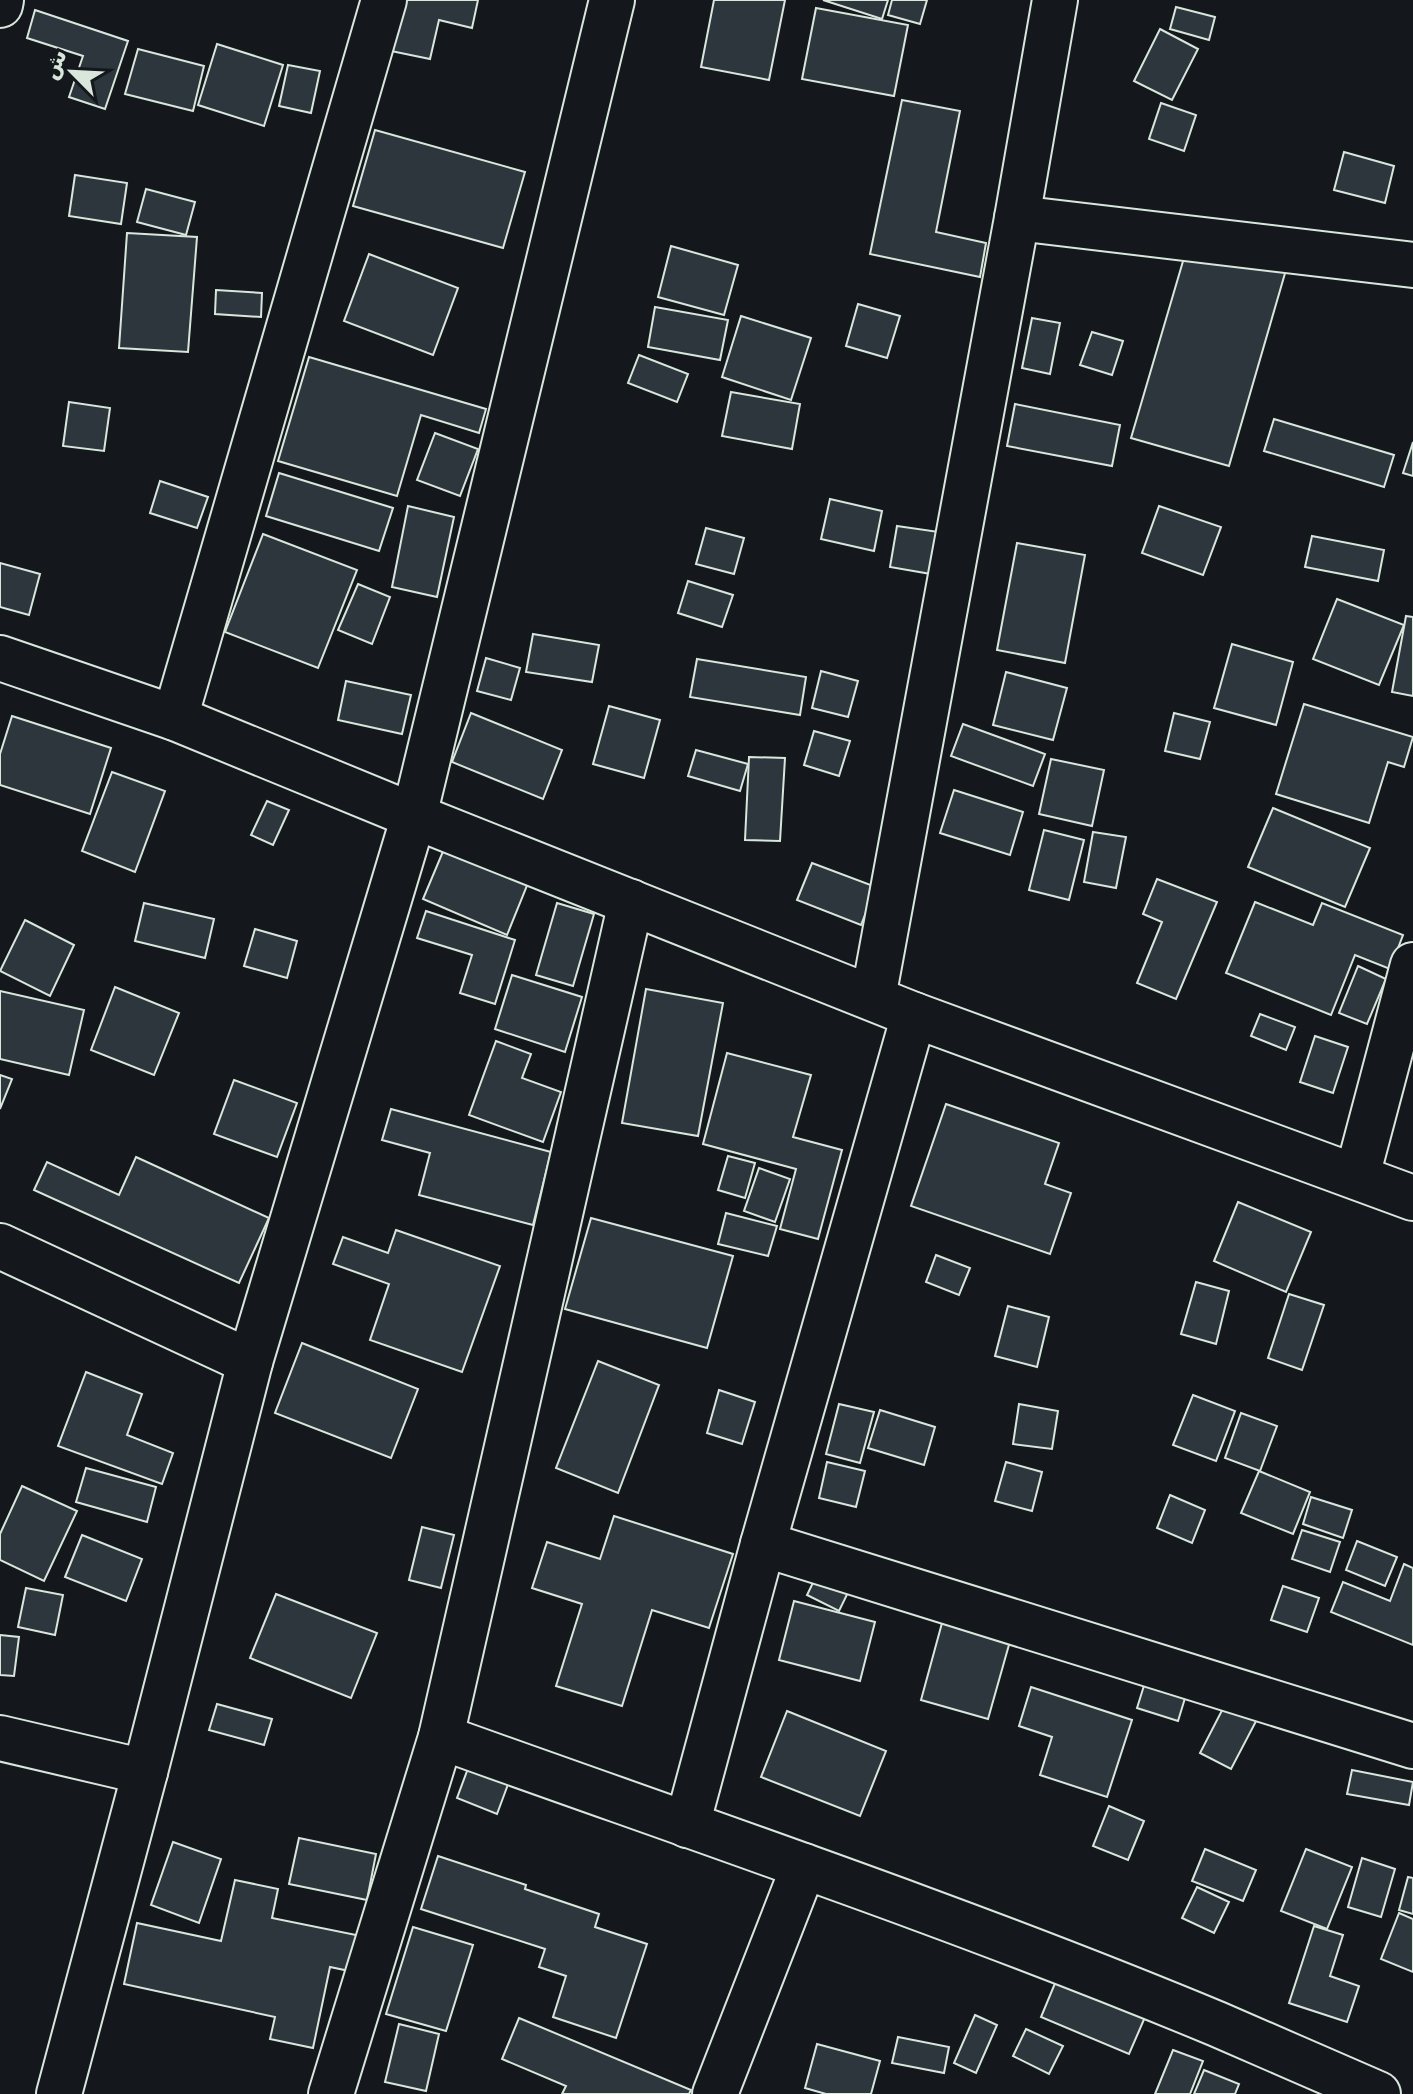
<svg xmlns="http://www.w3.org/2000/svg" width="1413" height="2094" font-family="'DejaVu Sans',Vazirmatn,sans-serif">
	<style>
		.building { fill: #2c363c; stroke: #d8e6dc; stroke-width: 2 }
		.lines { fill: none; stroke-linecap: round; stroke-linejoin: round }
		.minor-casing { stroke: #d8e6dc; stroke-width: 48 }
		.minor { stroke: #14181c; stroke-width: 44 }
	</style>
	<rect width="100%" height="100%" fill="#14181c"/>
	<g class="building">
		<polygon points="403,0 478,0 472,28 439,20 430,59 391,51"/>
		<polygon points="714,0 785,0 769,80 701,67"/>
		<polygon points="823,0 888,0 882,19"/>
		<polygon points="892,0 927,0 920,24 888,15"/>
		<polygon points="1176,7 1215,17 1209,40 1170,29"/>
		<polygon points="816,8 908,25 894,96 802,79"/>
		<polygon points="35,10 128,41 105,109 69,97 83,56 27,38"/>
		<polygon points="1160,29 1198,49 1172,100 1134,81"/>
		<polygon points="217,44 283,65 264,126 198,105"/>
		<polygon points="138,49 204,66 193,111 125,94"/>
		<polygon points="288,65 320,71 311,113 279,106"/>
		<polygon points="902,100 960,111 936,232 986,243 980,277 870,254"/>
		<polygon points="1161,103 1196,115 1184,151 1149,139"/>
		<polygon points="375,130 525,172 503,248 353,206"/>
		<polygon points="1344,152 1394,166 1385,203 1334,190"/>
		<polygon points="75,175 127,183 121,224 69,216"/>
		<polygon points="146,189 195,202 186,235 137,222"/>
		<polygon points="127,233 197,237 188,352 119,348"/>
		<polygon points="1191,234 1288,263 1229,466 1131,438"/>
		<polygon points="671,246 738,265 724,315 658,297"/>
		<polygon points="369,254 458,288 433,355 344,321"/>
		<polygon points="216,290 262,293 261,317 215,314"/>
		<polygon points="858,304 900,316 887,358 846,346"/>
		<polygon points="655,307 728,320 720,360 648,347"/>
		<polygon points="741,316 811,338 791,400 722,377"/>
		<polygon points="1032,318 1060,323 1050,374 1022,368"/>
		<polygon points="1092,332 1123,341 1112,375 1080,365"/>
		<polygon points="639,355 688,374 677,402 628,383"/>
		<polygon points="309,357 486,409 479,433 421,415 397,496 278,461"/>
		<polygon points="731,392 800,404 792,449 722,436"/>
		<polygon points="69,402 110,408 104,451 63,446"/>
		<polygon points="1015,404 1120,425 1112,466 1007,446"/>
		<polygon points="1274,419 1394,455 1384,487 1264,451"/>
		<polygon points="435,433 478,449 460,496 417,480"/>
		<polygon points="1413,442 1413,476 1403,473"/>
		<polygon points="279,473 393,508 379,551 266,516"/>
		<polygon points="160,481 208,497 197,528 150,513"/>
		<polygon points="830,499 882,511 874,551 821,539"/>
		<polygon points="408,506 454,517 437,597 392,587"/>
		<polygon points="1159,506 1221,527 1203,575 1142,553"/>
		<polygon points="897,526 939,532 931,574 890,567"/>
		<polygon points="706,528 744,538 734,574 696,564"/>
		<polygon points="263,534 357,570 318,668 225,632"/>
		<polygon points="1312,536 1384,550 1378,581 1305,567"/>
		<polygon points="1017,543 1085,555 1065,663 997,650"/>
		<polygon points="0,563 40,574 29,615 0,607"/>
		<polygon points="688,581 733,595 722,627 678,613"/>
		<polygon points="358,584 390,597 372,644 338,630"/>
		<polygon points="1337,599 1404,625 1379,685 1313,659"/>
		<polygon points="1406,616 1413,617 1413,696 1392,692"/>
		<polygon points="533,634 599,645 592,682 526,672"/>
		<polygon points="1232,644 1293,662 1276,725 1214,708"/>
		<polygon points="486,658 520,668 511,700 477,691"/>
		<polygon points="697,659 806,677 800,715 690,697"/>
		<polygon points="821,671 858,681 848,717 812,708"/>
		<polygon points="1006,672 1067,688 1053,740 993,725"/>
		<polygon points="346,681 411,695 402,734 338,720"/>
		<polygon points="1304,704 1413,737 1404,767 1388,762 1369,823 1276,794"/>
		<polygon points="609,706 660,720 644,778 593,764"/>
		<polygon points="471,713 562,750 543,799 452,762"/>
		<polygon points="1174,713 1210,722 1200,759 1165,751"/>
		<polygon points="12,716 111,748 90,814 0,785 0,754"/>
		<polygon points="963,724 1045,754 1033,786 951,756"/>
		<polygon points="814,731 850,741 839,776 804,765"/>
		<polygon points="696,750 748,764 740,791 688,776"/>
		<polygon points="749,757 785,758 780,841 745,840"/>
		<polygon points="1051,759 1104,770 1092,826 1039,814"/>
		<polygon points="112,772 165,791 135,872 82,851"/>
		<polygon points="954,790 1023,812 1010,855 940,833"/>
		<polygon points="267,801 289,810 273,845 251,835"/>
		<polygon points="1273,808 1370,848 1345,907 1248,867"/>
		<polygon points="1044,830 1084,840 1069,900 1029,890"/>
		<polygon points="1093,832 1126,837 1116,888 1084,882"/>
		<polygon points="444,849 528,883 507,935 423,899"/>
		<polygon points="812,863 876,887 861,925 797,900"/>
		<polygon points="1157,879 1217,902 1176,999 1137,983 1162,922 1143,914"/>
		<polygon points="1255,902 1313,925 1322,903 1403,935 1390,969 1355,955 1331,1015 1226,973"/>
		<polygon points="144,903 214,919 205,958 135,941"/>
		<polygon points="557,903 594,914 573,986 536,975"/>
		<polygon points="426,911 515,940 495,1004 460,993 472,955 417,938"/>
		<polygon points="25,920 74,945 50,996 0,971"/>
		<polygon points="255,929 297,941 287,978 244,966"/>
		<polygon points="1358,966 1386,979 1367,1024 1339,1013"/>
		<polygon points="512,975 582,997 565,1052 495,1029"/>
		<polygon points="115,987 179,1013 154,1075 91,1050"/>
		<polygon points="646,989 723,1003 698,1136 622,1123"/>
		<polygon points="0,991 84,1010 69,1075 0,1059"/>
		<polygon points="1260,1014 1295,1027 1286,1050 1251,1036"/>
		<polygon points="1315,1036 1348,1047 1333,1093 1300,1082"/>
		<polygon points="496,1041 531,1054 522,1078 561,1092 543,1142 469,1115"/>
		<polygon points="727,1053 811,1075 793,1137 842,1150 818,1239 780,1229 796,1169 703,1144"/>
		<polygon points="0,1075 12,1079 0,1109"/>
		<polygon points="234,1080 297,1103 277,1157 214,1134"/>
		<polygon points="946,1104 1059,1143 1045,1184 1071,1193 1050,1254 911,1206"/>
		<polygon points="391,1109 551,1152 533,1225 419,1195 430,1153 382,1140"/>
		<polygon points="728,1156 755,1163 745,1198 718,1190"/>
		<polygon points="136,1157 269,1218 239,1283 34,1190 47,1162 119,1195"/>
		<polygon points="759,1168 790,1179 775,1222 744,1211"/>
		<polygon points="1238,1202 1311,1232 1286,1292 1214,1261"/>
		<polygon points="726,1213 777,1226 768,1256 718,1244"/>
		<polygon points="591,1218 733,1256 707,1348 565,1309"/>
		<polygon points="396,1230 500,1266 462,1372 370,1340 389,1284 333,1264 343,1237 388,1253"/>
		<polygon points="936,1255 970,1268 959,1295 926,1282"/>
		<polygon points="1196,1282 1229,1291 1216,1344 1181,1334"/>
		<polygon points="1289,1294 1324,1305 1302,1370 1268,1358"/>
		<polygon points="1008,1306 1049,1317 1037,1367 995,1356"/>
		<polygon points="302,1343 418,1389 391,1458 275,1413"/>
		<polygon points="598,1361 659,1385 618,1493 556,1468"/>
		<polygon points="86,1372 142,1394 127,1435 173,1453 162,1484 58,1446"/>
		<polygon points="719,1390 755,1402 742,1444 707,1433"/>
		<polygon points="1193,1395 1235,1411 1216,1461 1173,1445"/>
		<polygon points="839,1404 874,1412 860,1463 826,1454"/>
		<polygon points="1019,1404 1058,1411 1052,1449 1013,1444"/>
		<polygon points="880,1410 935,1427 924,1465 868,1448"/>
		<polygon points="1241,1413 1277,1426 1260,1471 1225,1458"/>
		<polygon points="827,1462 865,1471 856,1507 819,1498"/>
		<polygon points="1006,1462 1042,1472 1032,1511 995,1501"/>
		<polygon points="86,1468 156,1487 147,1522 76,1502"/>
		<polygon points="1259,1471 1310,1492 1293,1534 1241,1513"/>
		<polygon points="22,1486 77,1511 44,1581 0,1560 0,1534"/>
		<polygon points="1170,1495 1205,1510 1192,1543 1157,1528"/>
		<polygon points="1311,1497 1352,1510 1343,1538 1303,1524"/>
		<polygon points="614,1516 733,1554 709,1628 652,1610 622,1706 556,1686 582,1604 532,1588 547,1542 600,1559"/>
		<polygon points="422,1527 454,1535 441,1588 409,1580"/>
		<polygon points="1302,1530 1340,1542 1330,1572 1292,1559"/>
		<polygon points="82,1535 142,1559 126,1601 65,1577"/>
		<polygon points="1357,1541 1397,1557 1385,1586 1346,1570"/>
		<polygon points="825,1558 857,1574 839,1611 807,1595"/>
		<polygon points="1404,1564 1413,1568 1413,1645 1331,1612 1343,1582 1390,1601"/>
		<polygon points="1283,1586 1319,1598 1307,1632 1271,1620"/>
		<polygon points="26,1588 63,1595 55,1635 18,1627"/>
		<polygon points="276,1594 377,1633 351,1698 250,1658"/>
		<polygon points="794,1601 875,1622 860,1681 779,1660"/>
		<polygon points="948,1601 1016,1620 988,1719 921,1700"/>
		<polygon points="0,1635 19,1637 14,1676 0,1675"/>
		<polygon points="1152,1660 1193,1672 1178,1721 1137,1708"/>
		<polygon points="1031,1687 1132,1720 1107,1797 1040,1775 1052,1737 1019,1726"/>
		<polygon points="1233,1689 1264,1706 1231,1769 1200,1753"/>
		<polygon points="217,1704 272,1719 264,1745 209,1730"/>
		<polygon points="787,1711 886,1751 860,1816 761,1777"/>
		<polygon points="470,1763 510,1779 497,1814 457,1798"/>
		<polygon points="1352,1770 1413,1782 1409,1805 1347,1794"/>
		<polygon points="1109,1806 1144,1821 1128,1860 1093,1846"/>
		<polygon points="299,1838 376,1854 367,1900 289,1884"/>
		<polygon points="173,1842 221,1859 199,1923 151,1905"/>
		<polygon points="1205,1849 1256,1870 1243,1901 1192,1881"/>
		<polygon points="1306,1849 1352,1867 1327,1929 1281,1911"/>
		<polygon points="438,1856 526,1885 525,1889 599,1914 595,1927 647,1944 616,2038 553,2017 566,1976 539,1967 545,1949 421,1909"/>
		<polygon points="1362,1858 1395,1869 1381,1917 1348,1907"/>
		<polygon points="1408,1877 1413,1878 1413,1914 1399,1910"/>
		<polygon points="235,1880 278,1889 272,1918 361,1936 354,1972 330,1967 313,2048 270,2039 275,2017 124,1984 137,1923 221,1941"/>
		<polygon points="1197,1887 1229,1902 1214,1933 1182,1918"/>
		<polygon points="1399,1913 1413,1919 1413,1972 1381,1959"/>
		<polygon points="1314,1926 1343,1935 1330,1976 1359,1986 1347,2022 1289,2003"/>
		<polygon points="413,1927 473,1945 446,2031 386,2014"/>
		<polygon points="1063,1964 1152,2001 1129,2054 1041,2017"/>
		<polygon points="975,2015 997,2025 976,2073 954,2063"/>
		<polygon points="519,2018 691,2090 689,2094 562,2094 566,2086 502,2059"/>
		<polygon points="399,2024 439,2034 426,2091 385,2082"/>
		<polygon points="1026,2029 1063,2046 1049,2074 1013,2056"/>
		<polygon points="898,2037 949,2047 944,2073 892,2063"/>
		<polygon points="817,2044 880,2061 871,2094 826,2094 805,2088"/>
		<polygon points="1173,2050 1203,2061 1190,2094 1155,2094"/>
		<polygon points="1204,2070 1239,2084 1235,2094 1194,2094"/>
	</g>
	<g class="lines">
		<g class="minor-casing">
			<g id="minor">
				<polyline points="0,5 1,0"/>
				<polyline points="1017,218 1413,265"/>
				<polyline points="0,658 175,718 414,816 914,1015 1413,1198"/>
				<polyline points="175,718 384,0"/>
				<polyline points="873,998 1017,218 1055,0"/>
				<polyline points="1357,1176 1413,965"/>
				<polyline points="0,1246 250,1362"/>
				<polyline points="763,1544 1413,1746"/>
				<path d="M441 1737C700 1830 962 1918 1217 2024 1271 2047 1324 2071 1378 2094"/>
				<polyline points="0,1738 145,1772"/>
				<polyline points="687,1825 763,1544 914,1015"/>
				<polyline points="59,2094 145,1772 250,1362 414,816 612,0"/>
				<polyline points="331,2094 441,1737 631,902"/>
				<polyline points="715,2094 804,1866"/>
			</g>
		</g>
		<use href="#minor" class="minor"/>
	</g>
	<g transform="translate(72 72) rotate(294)" stroke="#14181c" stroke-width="6" paint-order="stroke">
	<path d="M0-6L14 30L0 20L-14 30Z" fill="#d8e6dc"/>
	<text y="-12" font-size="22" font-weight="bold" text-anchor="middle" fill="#d8e6dc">ش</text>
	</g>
</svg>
